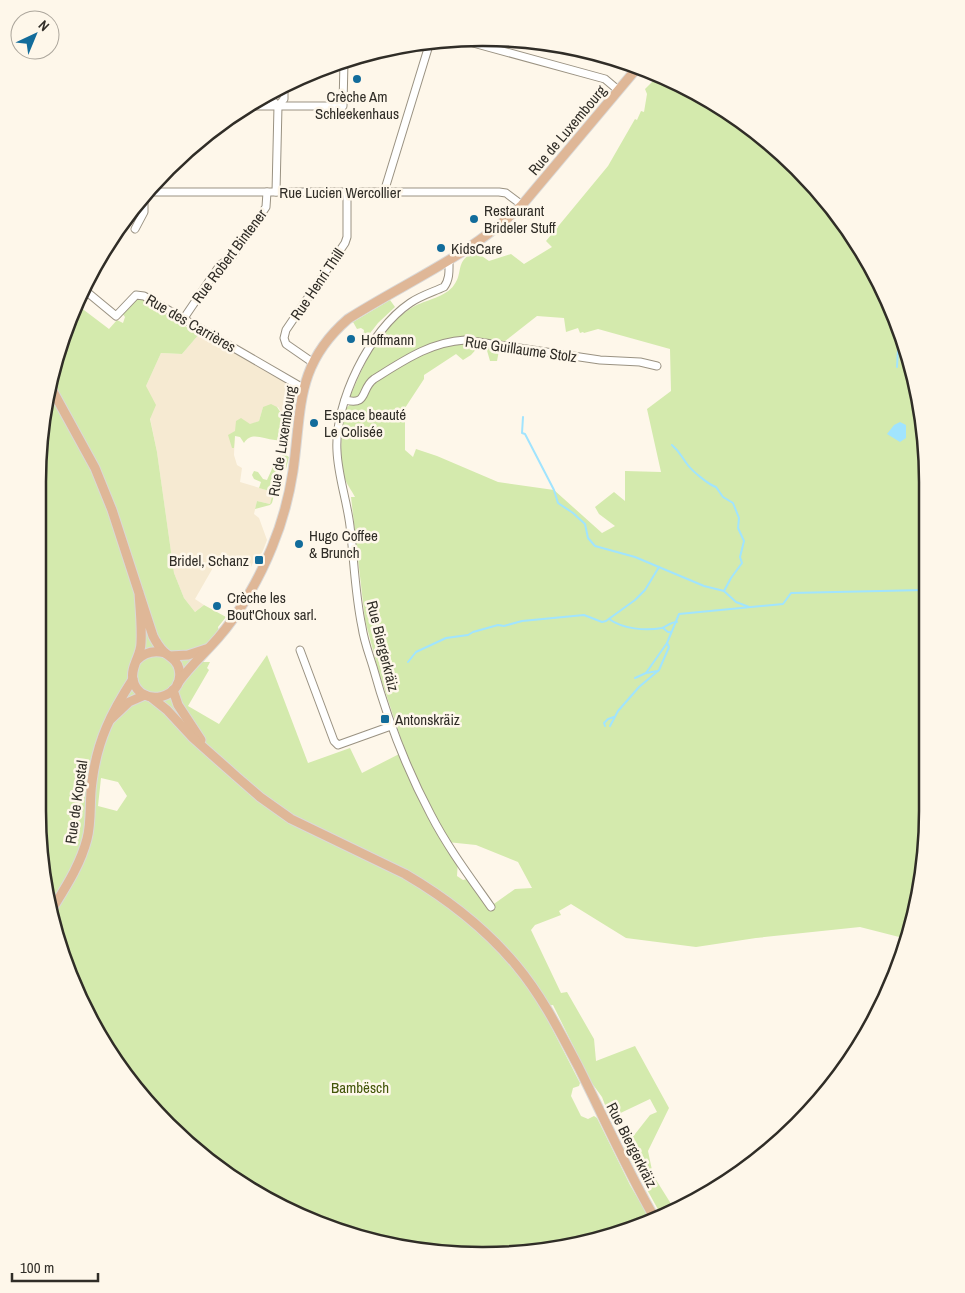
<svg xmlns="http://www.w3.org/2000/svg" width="965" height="1293" font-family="'Archivo Narrow',sans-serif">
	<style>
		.built { fill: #f6ead2 }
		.green { fill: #d4eaad; fill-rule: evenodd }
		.water { fill: #a1e4fe }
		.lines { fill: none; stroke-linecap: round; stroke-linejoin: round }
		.stream { stroke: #a1e4fe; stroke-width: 2 }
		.minor-casing { stroke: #9a9282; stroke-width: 9 }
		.major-casing { stroke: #dad9d8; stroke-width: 11 }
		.minor { stroke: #fff; stroke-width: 7 }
		.major { stroke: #dfb797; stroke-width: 9 }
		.poi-dot { fill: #126c9b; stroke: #fef7ea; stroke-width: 2 }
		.labels { text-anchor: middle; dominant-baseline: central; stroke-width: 5; stroke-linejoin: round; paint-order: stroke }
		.poi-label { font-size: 15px; fill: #302d27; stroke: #fef7ea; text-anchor: start }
		.street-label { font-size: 15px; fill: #302d27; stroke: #fef7ea }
		.park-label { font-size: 15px; fill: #435609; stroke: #fef7ea }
		.rim { fill: none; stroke: #302d27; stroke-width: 2.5 }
	</style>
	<rect width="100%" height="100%" fill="#fef7ea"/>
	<polygon class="built" points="200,333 253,362 294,388 291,402 290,427 278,407 263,407 259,421 235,431 234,455 237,465 242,468 240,482 273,492 270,504 257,501 254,514 259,518 267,540 262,553 256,556 251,567 222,552 195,599 204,605 195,612 184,598 174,573 157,452 150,418 146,386 161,353 182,354"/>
	<g class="green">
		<path d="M658 76 705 97 776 148 836 212 894 312 924 424 927 840 907 939 860 927 756 938 696 947 626 938 571 904 559 911 561 915 535 925 531 930 561 993 567 992 594 1039 596 1061 635 1046 669 1108 648 1151 653 1175 673 1207 660 1213 624 1148 650 1115 657 1112 650 1099 610 1118 602 1097 591 1082 553 1005 541 1007 580 1083 579 1086 573 1088 571 1096 581 1116 588 1119 594 1116 597 1118 630 1185 650 1219 626 1232 512 1255 395 1247 285 1209 168 1125 97 1033 53 926 38 810V454L53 368 80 307 109 329 117 320 123 323 125 317 122 313 137 297H143L170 315 185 322 186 327 192 326 200 330V333L182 354 161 353 146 386 156 405 150 419 157 452 174 573 184 598 195 612 204 605 226 617 218 627 220 635 194 669 202 662H210L207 668 209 670 188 706 219 724 267 655 308 763 350 748 362 773 405 751 379 673 365 620 351 497H355C352 491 347 485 345 479 338 457 342 431 345 409L353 402 350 397C365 362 379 327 413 307 425 300 446 297 454 285 464 272 454 260 476 252L489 261 511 254 524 264 552 247 546 241 608 166 635 119 637 120 641 111 644 112 647 94 645 89ZM537 316 564 318 566 332 578 328 580 333 583 332 584 333 598 329 670 349 671 391 647 409 661 472 625 471V501L614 492 595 507 599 514 615 526 602 533 554 490 498 482 437 456 416 449 413 457 405 450V408L424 379V375L456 354 463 360 471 355 480 345 486 347 490 361H497L500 345ZM101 778 118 782 127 796 117 811 98 806ZM447 842 476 845 518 862 532 888 515 889 491 906 467 879 463 880 457 876 458 860Z"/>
		<path d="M141 205C141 217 129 222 121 230 116 236 111 243 106 250L113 235Z"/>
		<polygon points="390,300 395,307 378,323 367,337 365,337 363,336 364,330 361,328 357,329 353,322"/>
		<path d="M271 404 277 407 290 427 288 440C284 440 279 441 275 440 263 439 251 431 244 443L240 437 235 436 234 448H232L228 435 235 431 236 421 241 418 250 424 259 421 263 407Z"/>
		<polygon points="284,454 289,457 286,469 281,468 272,503 270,505 255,509 257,501 270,504 273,492 259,488 261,482 254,479 252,475 254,471 258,472 263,479 267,480 276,460"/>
	</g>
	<polygon class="water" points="900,422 906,425 906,438 900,442 887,434 894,425"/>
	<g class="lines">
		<g class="stream">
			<polyline points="897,367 899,331"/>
			<polyline points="523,417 522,433 525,434 554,490 558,503 573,513 585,524 588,538 595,546 635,557 704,586 724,591 736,602 749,607"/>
			<path d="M672 445C680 452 681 456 687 464 692 471 709 485 716 487L723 497 733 503 739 518 738 528 744 541 740 557 742 563 731 578 724 591"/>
			<path d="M609 619C623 629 645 631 662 628 667 626 671 622 677 622"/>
			<polyline points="663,628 668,632 671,632"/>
			<polyline points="408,662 416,652 446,638 468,635 473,632 498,625 504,626 522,621 584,615 602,622 606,621 635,600 645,590 659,567"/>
			<polyline points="646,673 658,671"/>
			<polyline points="635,678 646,673 667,643 679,614 783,604 791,593 925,590"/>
			<polyline points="605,726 604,723 608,719 614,717"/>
			<polyline points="610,726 618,711 639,687 659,670 669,647 667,643"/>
			<polyline points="43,850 46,846"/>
		</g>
		<g class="minor-casing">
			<g id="minor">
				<polyline points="455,38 605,79 618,90"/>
				<polyline points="347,60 362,59 369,52"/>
				<polyline points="272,92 272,100 278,106"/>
				<polyline points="250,106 343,106 344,61"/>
				<polyline points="153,192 499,192 506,193 522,205"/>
				<polyline points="276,192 278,106 284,99 284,84"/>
				<polyline points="384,192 430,42"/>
				<polyline points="135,229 144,212 144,201"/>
				<path d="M449 261C449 270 450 279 444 287 433 292 420 296 410 303 370 330 334 402 337 451 338 476 347 501 350 526 354 559 355 594 362 627 364 641 369 654 373 667 387 718 406 768 431 815 448 848 470 877 491 907"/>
				<polyline points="87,292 116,316 136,295 144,296 303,388"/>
				<polyline points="184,318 220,265 232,257 266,207 267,192"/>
				<polyline points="312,362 286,344 284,338 286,330 345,243 347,237 347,192"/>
				<path d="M345 400C369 406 360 389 374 379 403 361 430 342 465 340L600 360 640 362 657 366"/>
				<polyline points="300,650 334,741 338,745 391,726"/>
			</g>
		</g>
		<g class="major-casing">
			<g id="major">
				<path d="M50 386 95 468 112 510 153 636C156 642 159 647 164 652 170 657 177 660 179 669 186 699 140 709 133 680 130 667 141 656 141 643 142 626 140 609 139 592"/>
				<polyline points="170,656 188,655 206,649"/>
				<path d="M137 660C145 652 154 650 165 653"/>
				<path d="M178 683C190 666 205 653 218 638 240 613 260 577 272 547 282 523 289 497 293 471 302 408 295 365 348 319 408 281 471 255 522 205L638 67"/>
				<polyline points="173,690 178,705 201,740"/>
				<path d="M152 698 167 710 193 738 237 777 260 797 291 819 405 874C446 898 485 928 516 965 542 996 560 1032 579 1068 604 1118 626 1168 654 1217"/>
				<polyline points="111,719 129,702 145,695"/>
				<path d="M51 911C65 888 80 866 87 839 92 821 89 801 92 782 97 741 111 713 133 679"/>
			</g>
		</g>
		<use href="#minor" class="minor"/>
		<use href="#major" class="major"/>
	</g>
	<g class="poi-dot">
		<circle cx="357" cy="79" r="5"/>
		<circle cx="474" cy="219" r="5"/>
		<circle cx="441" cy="248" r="5"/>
		<circle cx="351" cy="339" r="5"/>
		<circle cx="314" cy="423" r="5"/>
		<circle cx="299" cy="544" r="5"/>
		<rect x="254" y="555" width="10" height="10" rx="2.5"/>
		<circle cx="217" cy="606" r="5"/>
		<rect x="380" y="714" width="10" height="10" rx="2.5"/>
	</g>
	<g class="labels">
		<g class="poi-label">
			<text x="357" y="96" text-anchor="middle">Crèche Am<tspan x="357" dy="17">Schleekenhaus</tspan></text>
			<text x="484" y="210">Restaurant<tspan x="484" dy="17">Brideler Stuff</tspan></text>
			<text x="451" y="248">KidsCare</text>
			<text x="361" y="339">Hoffmann</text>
			<text x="324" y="414">Espace beauté<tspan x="324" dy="17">Le Colisée</tspan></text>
			<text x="309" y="535">Hugo Coffee<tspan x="309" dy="17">&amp; Brunch</tspan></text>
			<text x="249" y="560" text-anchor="end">Bridel, Schanz</text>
			<text x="227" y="597">Crèche les<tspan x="227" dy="17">Bout'Choux sarl.</tspan></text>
			<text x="395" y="719">Antonskräiz</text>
		</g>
		<g class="street-label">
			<text transform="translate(567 130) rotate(-50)">Rue de Luxembourg</text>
			<text x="340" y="192">Rue Lucien Wercollier</text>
			<text transform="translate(229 256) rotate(-53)">Rue Robert Bintener</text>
			<text transform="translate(317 284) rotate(-56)">Rue Henri Thill</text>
			<text transform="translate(191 323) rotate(30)">Rue des Carrières</text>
			<text transform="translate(521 349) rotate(8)">Rue Guillaume Stolz</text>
			<text transform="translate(282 441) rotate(-81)">Rue de Luxembourg</text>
			<text transform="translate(383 646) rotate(76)">Rue Biergerkräiz</text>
			<text transform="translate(76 802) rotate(-82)">Rue de Kopstal</text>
			<text transform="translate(632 1145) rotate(63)">Rue Biergerkräiz</text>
		</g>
		<g class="park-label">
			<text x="360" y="1087">Bambësch</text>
		</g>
	</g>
	<path d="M0 0H965V1293H0ZM482 46H483A436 436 0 0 1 919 482V811A436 436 0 0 1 483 1247H482A436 436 0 0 1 46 811V482A436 436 0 0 1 482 46Z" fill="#fef7ea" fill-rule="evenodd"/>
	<path class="rim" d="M482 46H483A436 436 0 0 1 919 482V811A436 436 0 0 1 483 1247H482A436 436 0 0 1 46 811V482A436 436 0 0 1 482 46Z"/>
	<g transform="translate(35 35) rotate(44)"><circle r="24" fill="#fef7ea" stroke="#aca69c"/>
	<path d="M0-4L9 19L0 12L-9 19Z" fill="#126c9b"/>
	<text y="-8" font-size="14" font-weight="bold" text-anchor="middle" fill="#302d27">N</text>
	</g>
	<path d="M12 1273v8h86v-8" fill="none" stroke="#302d27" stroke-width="2.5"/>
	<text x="20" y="1273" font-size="15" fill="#302d27" stroke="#fef7ea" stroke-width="4" paint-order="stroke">100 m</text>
</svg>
